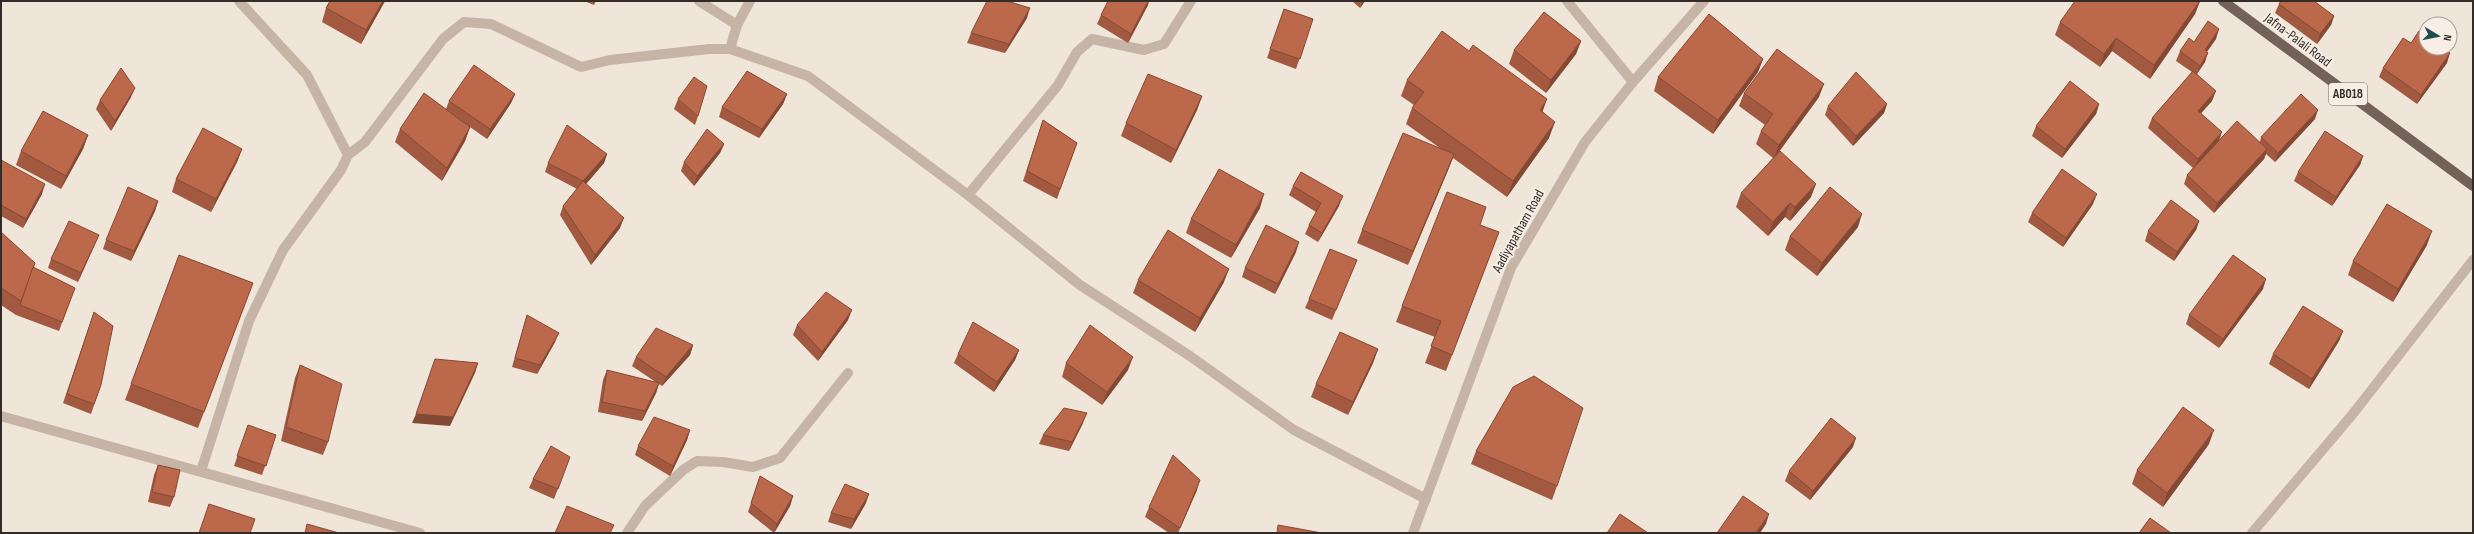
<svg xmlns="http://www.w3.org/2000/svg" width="2474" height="534" font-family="'Sofia Sans Condensed',sans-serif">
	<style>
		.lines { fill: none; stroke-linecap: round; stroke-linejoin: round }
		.minor { stroke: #c6b5a7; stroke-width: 10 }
		.tertiary { stroke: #c6b5a7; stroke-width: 10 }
		.primary { stroke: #736259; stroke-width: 10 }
		.wall { fill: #a25940 }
		.shaded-wall { fill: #844934 }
		.building { fill: #bc684b; stroke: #844934 }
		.labels { text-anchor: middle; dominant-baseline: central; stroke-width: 4; stroke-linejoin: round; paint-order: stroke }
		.shield { fill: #f7efe5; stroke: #6e6660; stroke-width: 1 }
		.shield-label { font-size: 13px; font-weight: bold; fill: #332b27 }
		.street-label { font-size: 14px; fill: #332b27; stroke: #f7efe5 }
	</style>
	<rect width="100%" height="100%" fill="#efe5d9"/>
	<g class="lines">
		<g class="minor">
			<polyline points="699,1 737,25"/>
			<polyline points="1567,1 1633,82"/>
			<polyline points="730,49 737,25 750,1"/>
			<polyline points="348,155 365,142 443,39 464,22 491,24 581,67 610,60 709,49 730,49 808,76 968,195 1080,285 1190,356 1294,430 1426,499"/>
			<polyline points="968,195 1058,85 1077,52 1092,39 1144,50 1164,44 1191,1"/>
			<polyline points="1,416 420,533"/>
			<polyline points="201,471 249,321 283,250 341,170 348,155 307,75 239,1"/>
			<polyline points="627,533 645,506 683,470 697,461 723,462 753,467 780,458 848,373"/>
			<polyline points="2252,533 2352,415 2473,260"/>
		</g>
		<polyline class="tertiary" points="1413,533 1511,268 1585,142 1633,82 1704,1"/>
		<polyline class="primary" points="2223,1 2473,186"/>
	</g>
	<g class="wall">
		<polygon points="330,1 385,1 361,44 322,22 326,8"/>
		<polygon points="584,1 596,1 594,5"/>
		<polygon points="1352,1 1365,1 1360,8"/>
		<polygon points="2200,1 2195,14 2150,79 2112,51 2100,67 2055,35 2060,22"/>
		<polygon points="2279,4 2334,16 2331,25 2317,44 2275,13"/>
		<polygon points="1148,5 1128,43 1097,24 1101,15"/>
		<polygon points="1284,9 1313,19 1296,69 1267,58"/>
		<polygon points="1027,18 1005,53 967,43 971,33"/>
		<polygon points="2216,39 2207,52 2205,62 2197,74 2212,101 2201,113 2219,141 2260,142 2261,137 2315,119 2275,162 2266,154 2264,159 2214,213 2184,184 2187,175 2193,168 2148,128 2152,118 2192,72 2176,61 2180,51 2194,42"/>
		<polygon points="1581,41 1576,54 1546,93 1509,64 1514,50"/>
		<polygon points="2411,43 2447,63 2417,104 2379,77 2383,68"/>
		<polygon points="1469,51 1543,112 1549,138 1507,197 1453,158 1408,265 1357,243 1362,230 1440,148 1406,124 1412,108 1414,105 1401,96 1407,80"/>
		<polygon points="1763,59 1758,72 1713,134 1654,91 1658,77"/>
		<polygon points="1744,93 1819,97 1779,152 1811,197 1790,221 1785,217 1768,236 1736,207 1741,193 1773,158 1756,144 1761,131 1765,125 1739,106"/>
		<polygon points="515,94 511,103 487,139 470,127 465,141 442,181 395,142 400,129 446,109 449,101"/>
		<polygon points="787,94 783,104 759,138 719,117 722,107"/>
		<polygon points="1202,96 1197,110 1171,163 1121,136 1126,123"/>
		<polygon points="131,97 111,131 96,109 100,100"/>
		<polygon points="678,99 698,116 695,125 674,109"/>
		<polygon points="1887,104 1884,113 1853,146 1825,115 1828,106"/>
		<polygon points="2099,104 2096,114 2062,158 2032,136 2036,126"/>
		<polygon points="1043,120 1077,143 1057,199 1023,181"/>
		<polygon points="88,135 83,149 61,189 16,165 21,151"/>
		<polygon points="724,144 720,153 694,186 681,171 684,162"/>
		<polygon points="242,149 237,162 211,212 172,192 176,179"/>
		<polygon points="607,154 604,163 586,184 620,228 591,265 560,215 563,206 577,189 545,172 548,163"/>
		<polygon points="2363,156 2360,165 2332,206 2294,181 2298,172"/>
		<polygon points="1,160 42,194 23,228 1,216"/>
		<polygon points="1293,186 1339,206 1318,242 1305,234 1309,225 1316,212 1289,195"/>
		<polygon points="158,201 155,211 131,261 103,249 106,240"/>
		<polygon points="2093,204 2063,247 2028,222 2032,213"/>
		<polygon points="1260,208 1231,258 1186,233 1191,219"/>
		<polygon points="2199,221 2196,230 2174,261 2145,241 2148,231"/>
		<polygon points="1480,225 1499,232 1446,371 1425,363 1435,337 1396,322 1402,306"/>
		<polygon points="1858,227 1817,276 1785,250 1790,236"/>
		<polygon points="1,232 33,267 75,288 59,331 16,315 1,305"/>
		<polygon points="99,235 95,244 78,282 48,268 51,259"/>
		<polygon points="2427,245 2393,302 2348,275 2353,261"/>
		<polygon points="1296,252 1275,294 1242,277 1245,268"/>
		<polygon points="179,255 253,283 198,428 125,400"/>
		<polygon points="1353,269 1332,320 1305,308 1309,299"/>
		<polygon points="1138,280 1224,282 1195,332 1133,293"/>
		<polygon points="2263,289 2219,348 2186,324 2189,315"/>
		<polygon points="94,312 101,385 91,414 63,403"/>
		<polygon points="527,315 555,342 537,374 512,367 524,325"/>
		<polygon points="848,320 818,361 793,335 797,325"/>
		<polygon points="2343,331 2339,341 2309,389 2269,364 2273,354"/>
		<polygon points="693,345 690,355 662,386 659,384 656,393 642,421 598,412 603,380 607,370 657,383 632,366 636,357"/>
		<polygon points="1378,349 1373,363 1348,415 1311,397 1316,384"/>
		<polygon points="1019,350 1015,360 994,392 954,363 958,354"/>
		<polygon points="1066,363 1128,370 1102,405 1062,377"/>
		<polygon points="300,365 328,442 323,455 281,441 295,378"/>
		<polygon points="1083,423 1069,451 1039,444 1043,435"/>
		<polygon points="248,425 276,435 262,475 234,466"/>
		<polygon points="690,430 687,440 670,476 635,455 638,446"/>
		<polygon points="2209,444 2163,507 2132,484 2137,470"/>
		<polygon points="1853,447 1810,500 1785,481 1789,471"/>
		<polygon points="1476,451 1557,486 1552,500 1471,464"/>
		<polygon points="570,457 554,499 529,488 533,479"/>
		<polygon points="158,465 174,497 170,507 148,502 154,475"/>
		<polygon points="760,476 793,496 790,506 774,533 748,512"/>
		<polygon points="1197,490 1178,533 1169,533 1145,517 1149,507"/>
		<polygon points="866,503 851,529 828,522 831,513"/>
	</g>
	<g class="shaded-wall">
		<polygon points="383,1 385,1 361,44 366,30"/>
		<polygon points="1148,1 1149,1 1148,5 1128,43 1131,34"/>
		<polygon points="1363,1 1365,1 1360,8"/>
		<polygon points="2200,1 2195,14 2150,79 2154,65"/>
		<polygon points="1030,8 1027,18 1005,53 1009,44"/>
		<polygon points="2334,16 2331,25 2317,44 2320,34"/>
		<polygon points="2219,29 2216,39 2201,59 2205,50"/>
		<polygon points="2116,38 2112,51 2100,67 2104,54"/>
		<polygon points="1581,41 1576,54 1546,93 1551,80"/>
		<polygon points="2208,53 2205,62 2196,75 2200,66"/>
		<polygon points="2450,53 2447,63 2417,104 2421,95"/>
		<polygon points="1763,59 1758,72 1713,134 1718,120"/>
		<polygon points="1824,84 1819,97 1774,158 1779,145"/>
		<polygon points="135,88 131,97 111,131 115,121"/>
		<polygon points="2216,91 2212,101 2195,120 2198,111"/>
		<polygon points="515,94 511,103 487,139 490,129"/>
		<polygon points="787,94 783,104 759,138 762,129"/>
		<polygon points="1202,96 1197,110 1171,163 1176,150"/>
		<polygon points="1547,99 1541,116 1540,110"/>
		<polygon points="1887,104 1884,113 1853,146 1856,136"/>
		<polygon points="2099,104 2096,114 2062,158 2065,149"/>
		<polygon points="2318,110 2315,119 2275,162 2278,153"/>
		<polygon points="1555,122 1549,138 1507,197 1513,181"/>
		<polygon points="470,127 465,141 442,181 447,168"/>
		<polygon points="2222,132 2219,141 2194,169 2198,159"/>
		<polygon points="88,135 83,149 61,189 66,176"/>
		<polygon points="724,144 720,153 694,186 697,176"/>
		<polygon points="242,149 237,162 211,212 216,199"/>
		<polygon points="2267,149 2264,159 2214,213 2217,203"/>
		<polygon points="607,154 604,163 580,191 583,181"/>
		<polygon points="1454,154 1449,168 1408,265 1413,251"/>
		<polygon points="2363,156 2360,165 2332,206 2336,197"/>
		<polygon points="45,184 42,194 23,228 26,219"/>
		<polygon points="1816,184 1811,197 1790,221 1795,207"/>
		<polygon points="1264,194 1260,208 1231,258 1236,245"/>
		<polygon points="2097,194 2093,204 2063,247 2066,238"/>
		<polygon points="1343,196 1339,206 1318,242 1322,233"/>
		<polygon points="158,201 155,211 131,261 134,251"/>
		<polygon points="1790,203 1785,217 1768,236 1773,222"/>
		<polygon points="1862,214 1858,227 1817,276 1822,263"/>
		<polygon points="624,218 620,228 591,265 595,255"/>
		<polygon points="2199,221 2196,230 2174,261 2177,252"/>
		<polygon points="2432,231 2427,245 2393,302 2398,289"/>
		<polygon points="99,235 95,244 78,282 81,273"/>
		<polygon points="1299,242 1296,252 1275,294 1278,284"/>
		<polygon points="1229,269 1224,282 1195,332 1200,318"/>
		<polygon points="2266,279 2263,289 2219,348 2223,339"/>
		<polygon points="852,310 848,320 818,361 822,352"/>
		<polygon points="2343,331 2339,341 2309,389 2312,379"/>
		<polygon points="559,333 555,342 537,374 540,365"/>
		<polygon points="693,345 690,355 662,386 666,377"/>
		<polygon points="1378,349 1373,363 1348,415 1353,402"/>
		<polygon points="1019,350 1015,360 994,392 997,382"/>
		<polygon points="1133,357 1128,370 1102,405 1107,392"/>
		<polygon points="478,363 475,373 450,426 412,423 416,414"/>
		<polygon points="659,383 656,393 642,421 645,411"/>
		<polygon points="1087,413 1083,423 1069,451 1072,442"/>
		<polygon points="690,430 687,440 670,476 673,466"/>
		<polygon points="2214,430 2209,444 2163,507 2167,493"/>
		<polygon points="1856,438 1853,447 1810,500 1813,491"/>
		<polygon points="1200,480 1197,490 1178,533 1180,528"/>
		<polygon points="869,494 866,503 851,529 854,519"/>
		<polygon points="793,496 790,506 774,533 777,524"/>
		<polygon points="1769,514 1766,524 1760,533 1756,533"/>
	</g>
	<g class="building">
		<polygon points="330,1 383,1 366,30 326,8"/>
		<polygon points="987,1 1007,1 1030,8 1009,44 971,33"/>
		<polygon points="1108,1 1148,1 1131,34 1101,15"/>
		<polygon points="2075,1 2200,1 2154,65 2116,38 2104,54 2060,22"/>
		<polygon points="2281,1 2314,1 2334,16 2320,34 2279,4"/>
		<polygon points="1284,9 1313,19 1300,59 1270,49"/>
		<polygon points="1544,12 1581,41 1551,80 1514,50"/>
		<polygon points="1709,14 1763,59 1718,120 1658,77"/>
		<polygon points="2208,21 2219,29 2205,50 2208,53 2200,66 2180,51 2189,38 2194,42"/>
		<polygon points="1442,31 1469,51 1473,45 1547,99 1540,110 1555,122 1513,181 1412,108 1424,92 1407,80"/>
		<polygon points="2419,31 2426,36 2426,48 2443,48 2450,53 2421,95 2383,68 2403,38 2411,43"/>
		<polygon points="1777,49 1824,84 1779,145 1761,131 1773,114 1744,93"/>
		<polygon points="474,65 515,94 490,129 449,101"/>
		<polygon points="121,68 135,88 115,121 100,100"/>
		<polygon points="747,71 787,94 762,129 722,107"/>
		<polygon points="2193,71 2216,91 2198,111 2222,132 2198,159 2152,118"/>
		<polygon points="1856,72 1887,104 1856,136 1828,106"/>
		<polygon points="1148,74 1202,96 1176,150 1126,123"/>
		<polygon points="694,77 707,86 698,116 678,99"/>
		<polygon points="2070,81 2099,104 2065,149 2036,126"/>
		<polygon points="424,93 470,127 447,168 400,129"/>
		<polygon points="2301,94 2318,110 2278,153 2261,137"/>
		<polygon points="43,111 88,135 66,176 21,151"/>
		<polygon points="1043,120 1077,143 1060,189 1027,171"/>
		<polygon points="2237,121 2267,149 2217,203 2187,175"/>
		<polygon points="567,125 607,154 583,181 548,163"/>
		<polygon points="203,128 242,149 216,199 176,179"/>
		<polygon points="707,129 724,144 697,176 684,162"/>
		<polygon points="2325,131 2363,156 2336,197 2298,172"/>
		<polygon points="1403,133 1454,154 1413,251 1362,230"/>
		<polygon points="1780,151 1816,184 1795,207 1790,203 1773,222 1741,193"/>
		<polygon points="1,160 45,184 26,219 1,205"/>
		<polygon points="1219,169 1264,194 1236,245 1191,219"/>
		<polygon points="2062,169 2097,194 2066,238 2032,213"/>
		<polygon points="1301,172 1343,196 1322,233 1309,225 1321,203 1293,186"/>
		<polygon points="583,181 624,218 595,255 563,206"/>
		<polygon points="128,187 158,201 134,251 106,240"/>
		<polygon points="1830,187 1862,214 1822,263 1790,236"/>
		<polygon points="1447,192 1486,207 1480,225 1499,232 1452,355 1431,346 1441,321 1402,306"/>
		<polygon points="2171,200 2199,221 2177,252 2148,231"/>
		<polygon points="2387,204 2432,231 2398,289 2353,261"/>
		<polygon points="69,221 99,235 81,273 51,259"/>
		<polygon points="1266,225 1299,242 1278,284 1245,268"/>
		<polygon points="1168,230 1229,269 1200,318 1138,280"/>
		<polygon points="1,232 35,263 21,301 1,288"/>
		<polygon points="1330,249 1357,260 1336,310 1309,299"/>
		<polygon points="179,255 253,283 204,412 131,384"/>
		<polygon points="2233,255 2266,279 2223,339 2189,315"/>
		<polygon points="33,267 75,288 62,322 20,305"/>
		<polygon points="826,292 852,310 822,352 797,325"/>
		<polygon points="2303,306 2343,331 2312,379 2273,354"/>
		<polygon points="94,312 113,326 101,385 94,404 67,394"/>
		<polygon points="527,315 559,333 540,365 515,358"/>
		<polygon points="973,322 1019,350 997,382 958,354"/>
		<polygon points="1090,325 1133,357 1107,392 1066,363"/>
		<polygon points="656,328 693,345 666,377 636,357"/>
		<polygon points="1340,332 1378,349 1353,402 1316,384"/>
		<polygon points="435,359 478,363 453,417 416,414"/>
		<polygon points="300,365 342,384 328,442 286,427"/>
		<polygon points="607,370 659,383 645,411 602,402"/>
		<polygon points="1534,376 1583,408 1557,486 1476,451 1513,387"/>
		<polygon points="2183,407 2214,430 2167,493 2137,470"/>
		<polygon points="1064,408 1087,413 1072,442 1043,435"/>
		<polygon points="654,417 690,430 673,466 638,446"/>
		<polygon points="1831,418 1856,438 1813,491 1789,471"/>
		<polygon points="248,425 276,435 266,466 237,456"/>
		<polygon points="551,446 570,457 558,489 533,479"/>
		<polygon points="1173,455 1200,480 1180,528 1149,507"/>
		<polygon points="158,465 180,470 174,497 152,492"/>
		<polygon points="760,476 793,496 777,524 751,503"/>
		<polygon points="845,484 869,494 854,519 831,513"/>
		<polygon points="1743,496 1769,514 1756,533 1717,533"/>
		<polygon points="209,504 255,519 250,533 199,533"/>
		<polygon points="567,506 614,525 610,533 555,533"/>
		<polygon points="1620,514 1648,533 1607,533"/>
		<polygon points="2150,518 2171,533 2139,533"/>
		<polygon points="307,524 339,533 305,533"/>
		<polygon points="1278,525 1322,533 1277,533"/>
	</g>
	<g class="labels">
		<rect class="shield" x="2329" y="83" width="38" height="22" rx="3"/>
		<g class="shield-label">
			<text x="2348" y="94">AB018</text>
		</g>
		<g class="street-label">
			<text transform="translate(2298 40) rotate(37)">Jafna-Palali Road</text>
			<text transform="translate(1518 231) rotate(-61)">Aadiyapatham Road</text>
		</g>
	</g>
	<rect width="2474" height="534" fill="none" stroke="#332b27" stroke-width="4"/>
	<g transform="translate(2438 36) rotate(100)"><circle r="19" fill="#f7efe5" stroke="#a9a199"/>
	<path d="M0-3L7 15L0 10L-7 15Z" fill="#204c50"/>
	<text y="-6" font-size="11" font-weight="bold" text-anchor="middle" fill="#332b27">N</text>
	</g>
</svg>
